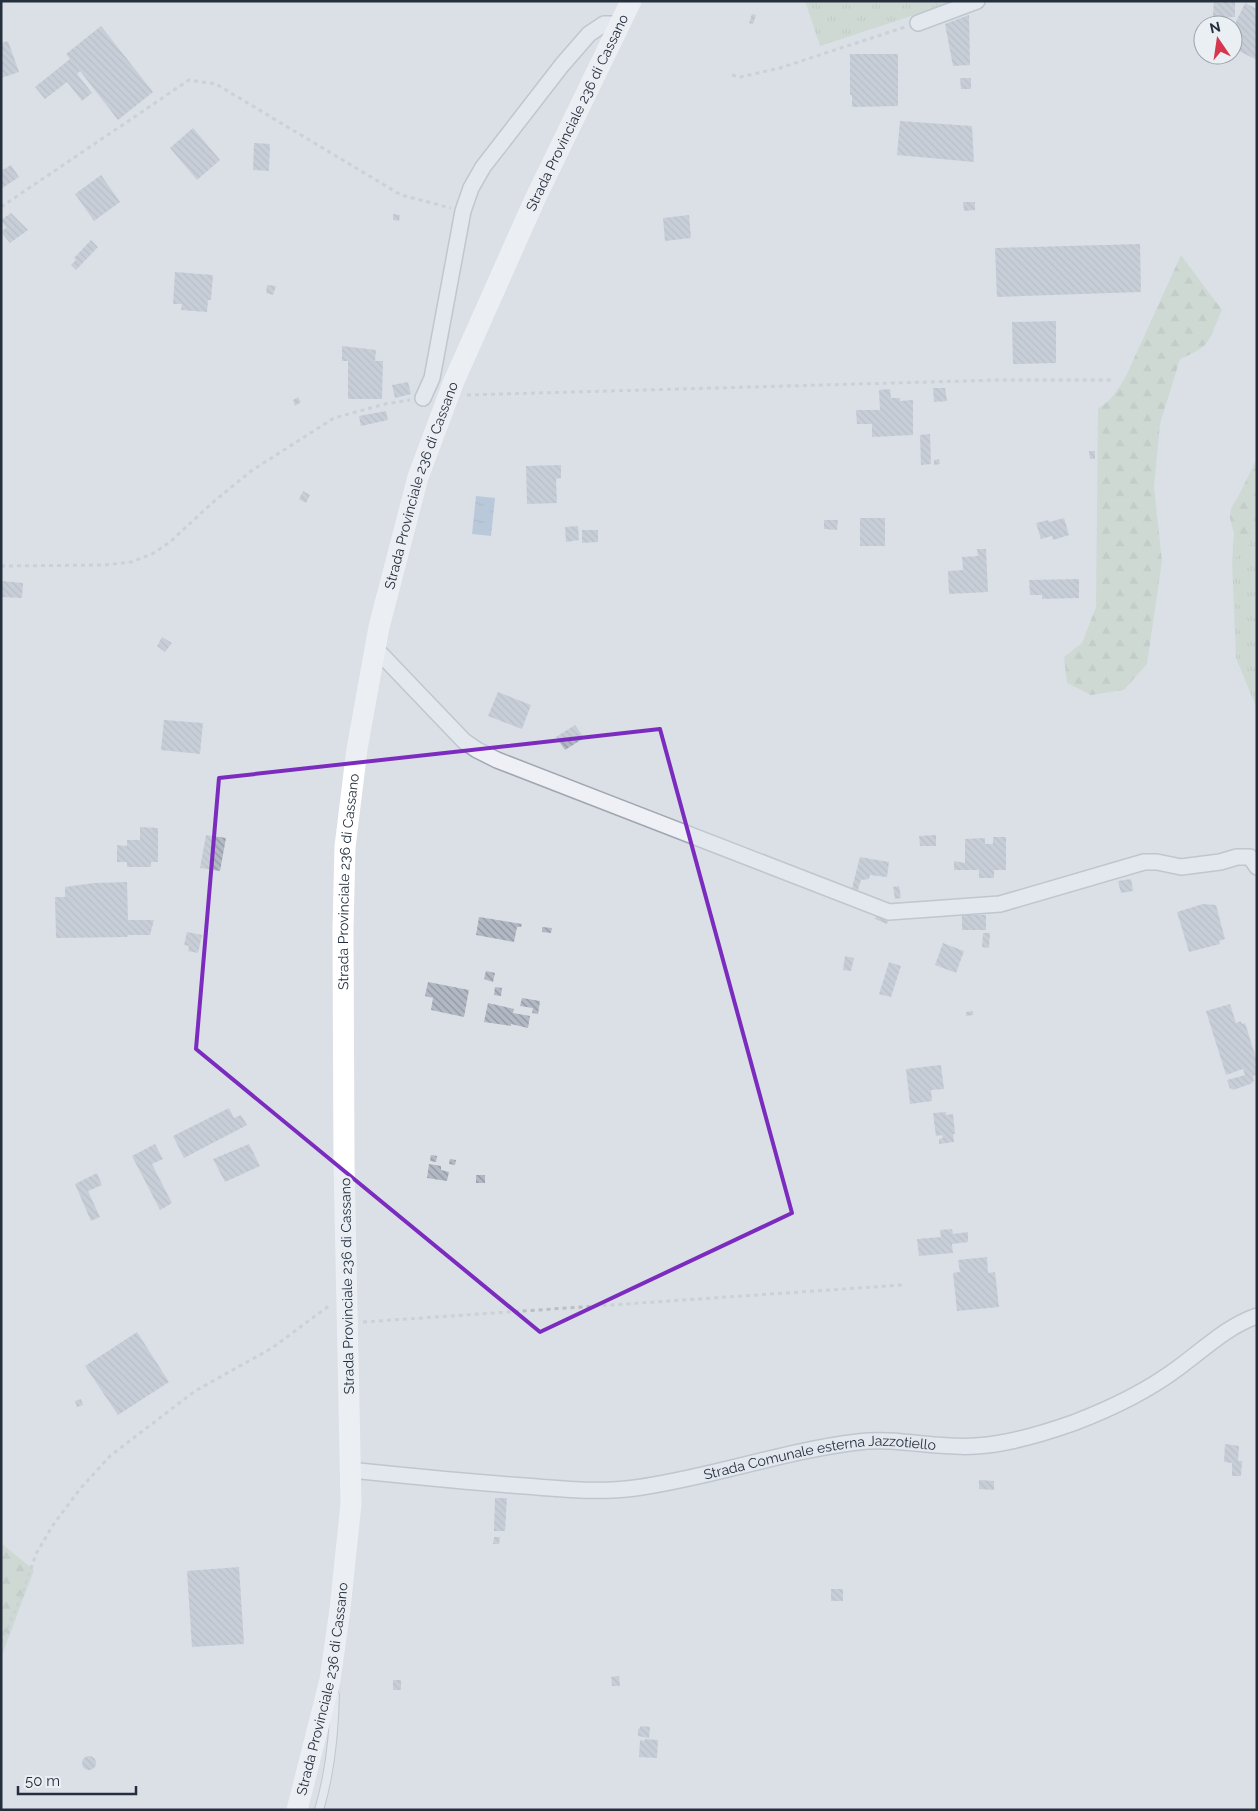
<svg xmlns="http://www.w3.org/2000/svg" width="1258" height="1811" font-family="Raleway,sans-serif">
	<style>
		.grass { fill: url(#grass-tufts) }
		.forest { fill: url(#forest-firs) }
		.water { fill: url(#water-ripples) }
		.building { fill: url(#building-back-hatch) }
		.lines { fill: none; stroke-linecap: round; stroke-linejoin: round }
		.lane-casing { stroke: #a0a7b1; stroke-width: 10 }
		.street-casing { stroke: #a0a7b1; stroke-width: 18 }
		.path { stroke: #b9bec5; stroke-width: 3; stroke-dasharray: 4 4; stroke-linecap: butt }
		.lane { stroke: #eef0f5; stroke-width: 8 }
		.street { stroke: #eef0f5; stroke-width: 15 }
		.secondary { stroke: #fff; stroke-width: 21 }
		.marked { fill: none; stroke: #7b2cbf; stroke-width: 4; stroke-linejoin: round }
		.labels { text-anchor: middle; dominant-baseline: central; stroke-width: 5; stroke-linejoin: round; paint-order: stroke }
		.street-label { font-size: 14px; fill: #242e3d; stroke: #eaeff4 }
	</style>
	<defs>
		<pattern id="grass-tufts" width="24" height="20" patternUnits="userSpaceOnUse" patternTransform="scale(1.25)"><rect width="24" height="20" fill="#c1d1bc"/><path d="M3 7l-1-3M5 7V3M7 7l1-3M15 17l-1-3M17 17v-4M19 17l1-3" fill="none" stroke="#a6b4a2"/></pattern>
		<pattern id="forest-firs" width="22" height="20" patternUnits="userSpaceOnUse" patternTransform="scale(1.25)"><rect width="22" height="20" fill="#c1d1bc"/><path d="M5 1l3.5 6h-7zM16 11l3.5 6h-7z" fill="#a6b4a2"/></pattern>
		<pattern id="water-ripples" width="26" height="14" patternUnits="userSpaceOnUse" patternTransform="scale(1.25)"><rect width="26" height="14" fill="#93aeca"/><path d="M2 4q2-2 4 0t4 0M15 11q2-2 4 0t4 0" fill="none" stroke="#788ea5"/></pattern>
		<pattern id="building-back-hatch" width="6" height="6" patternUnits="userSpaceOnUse" patternTransform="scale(1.25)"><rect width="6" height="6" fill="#b2b9c4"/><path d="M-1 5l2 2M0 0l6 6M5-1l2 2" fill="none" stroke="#9197a0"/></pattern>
	</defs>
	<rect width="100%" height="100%" fill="#dbe0e7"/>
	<g class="grass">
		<polygon points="805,1 957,1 820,46"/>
		<polygon points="1257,530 1257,709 1236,658 1232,561 1250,543 1250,531"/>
	</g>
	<g class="forest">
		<path d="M1181 255 1222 310C1208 340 1214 345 1180 359L1160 424 1154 487 1162 561 1147 664 1124 690 1091 695 1067 683 1064 657 1082 643 1096 607 1098 408C1112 401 1118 389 1126 376Z"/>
		<polygon points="1257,458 1257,530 1250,531 1250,543 1232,561 1234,534 1230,518 1231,508 1239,495"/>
		<polygon points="1,1543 34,1570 1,1658"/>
	</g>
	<polygon class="water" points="476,496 495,498 491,536 472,534"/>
	<g class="building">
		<polygon points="1223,1 1235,1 1235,17 1222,17 1222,22 1216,21 1216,25 1212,25 1214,2 1223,3"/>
		<polygon points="1245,3 1257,9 1257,60 1233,48 1233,41 1236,36 1233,35 1233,28"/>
		<polygon points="752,14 756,15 753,24 749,23"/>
		<polygon points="969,15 970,65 953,66 945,24"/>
		<polygon points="101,26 153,92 118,120 80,71 77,74 92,93 82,101 67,82 45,99 35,87 70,59 66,54"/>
		<polygon points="8,41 19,72 1,78 1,43"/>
		<polygon points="850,54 898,54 898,106 852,107 852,95 850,95"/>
		<polygon points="960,78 971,78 971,89 961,89"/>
		<polygon points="900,121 972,126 974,162 897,155"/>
		<polygon points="193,128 220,160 197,180 170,148"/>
		<polygon points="254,143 270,144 269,171 253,170"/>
		<polygon points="11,165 19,177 1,189 1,171"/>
		<polygon points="101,175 120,202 94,221 75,194"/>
		<polygon points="963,202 975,202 975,210 964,211"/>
		<polygon points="11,213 28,230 10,243 1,232 6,228 1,220"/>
		<polygon points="393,214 400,215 399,221 393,220"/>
		<polygon points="689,215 691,238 665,241 663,218"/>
		<polygon points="91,240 98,247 76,270 71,265 76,260 74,258"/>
		<polygon points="1140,244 1141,292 997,297 995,248"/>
		<polygon points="175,272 213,275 211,300 208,300 207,312 181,310 182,304 173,304"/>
		<polygon points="267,285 276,286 273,295 266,293"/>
		<polygon points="1056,321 1056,363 1013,364 1012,322"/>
		<polygon points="342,346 376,350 375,361 383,361 382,399 348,399 348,361 342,361"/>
		<polygon points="408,382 411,394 395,398 392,385"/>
		<polygon points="933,388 945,388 947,401 934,402"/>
		<polygon points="890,389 891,398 900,398 900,401 913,400 913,435 872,437 872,424 857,424 856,410 880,410 879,390"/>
		<polygon points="298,397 301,402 295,406 293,400"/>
		<polygon points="386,411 388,420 361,426 359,416"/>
		<polygon points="930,434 931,464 921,465 920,435"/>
		<polygon points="1089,451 1095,451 1095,459 1090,459"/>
		<polygon points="939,459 940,464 934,465 934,460"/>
		<polygon points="561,465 561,478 556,479 557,503 527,504 526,466"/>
		<polygon points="303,491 310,495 306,503 299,499"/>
		<rect x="860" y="518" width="25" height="28"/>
		<polygon points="1064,518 1069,535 1053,540 1052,536 1041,539 1036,523 1048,520 1049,522"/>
		<polygon points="824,520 838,520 837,530 824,529"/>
		<polygon points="578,526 579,540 566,542 565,527"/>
		<polygon points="582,530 598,530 598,542 582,543"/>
		<polygon points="977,549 986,549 988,592 949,594 948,571 963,570 962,557 978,556"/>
		<polygon points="1079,579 1079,598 1042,599 1042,595 1030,595 1029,580"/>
		<polygon points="2,581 23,583 22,598 1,597"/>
		<polygon points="162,637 172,643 165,652 157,646"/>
		<polygon points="498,692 531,705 522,729 488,716"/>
		<polygon points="164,720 203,723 200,754 161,750"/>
		<polygon points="575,725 584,738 565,750 556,737"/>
		<polygon points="140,827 158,828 158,862 151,862 151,867 127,867 127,862 117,862 117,845 127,846 127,840 140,840"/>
		<polygon points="206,835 226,838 220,871 200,868"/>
		<polygon points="936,835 936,846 920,846 919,836"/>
		<polygon points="993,837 1006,837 1006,870 994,870 994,878 979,878 979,870 954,870 954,861 965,863 965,839 985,838 985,844 993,844"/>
		<polygon points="860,857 889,862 887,877 870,875 869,879 861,880 857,893 851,892"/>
		<polygon points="1131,879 1133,891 1121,893 1118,881"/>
		<polygon points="127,882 128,920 154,920 150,935 128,935 127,937 56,938 55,897 65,897 65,887 94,883"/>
		<polygon points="899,886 901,898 895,899 893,887"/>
		<polygon points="1203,904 1216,905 1225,939 1219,941 1220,944 1189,952 1177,912"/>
		<polygon points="879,909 890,915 887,924 875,919"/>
		<rect x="962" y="915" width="24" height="15"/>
		<polygon points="479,917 522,924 521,927 517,927 514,942 476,935"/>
		<polygon points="542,927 552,928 551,933 542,932"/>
		<polygon points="187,932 202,935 198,953 188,951 189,946 184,945"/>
		<polygon points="983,933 990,933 989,948 982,947"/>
		<polygon points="943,943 964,951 956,973 935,965"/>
		<polygon points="845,956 854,958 851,971 843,970"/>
		<polygon points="889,962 901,966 891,997 879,994"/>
		<polygon points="486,971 495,973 493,982 484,979"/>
		<polygon points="428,982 469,990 464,1017 431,1010 433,998 425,996"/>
		<polygon points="495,987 502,988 501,996 494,995"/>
		<polygon points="522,998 540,1001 538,1014 532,1013 533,1008 520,1006"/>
		<polygon points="488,1003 514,1009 513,1013 530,1016 528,1028 511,1024 511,1026 484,1022"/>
		<polygon points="1230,1004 1236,1023 1241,1021 1242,1024 1245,1023 1257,1061 1257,1063 1255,1064 1257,1075 1253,1076 1254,1081 1252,1082 1253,1083 1233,1090 1232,1088 1230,1089 1227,1080 1245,1075 1243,1069 1226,1075 1206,1011"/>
		<polygon points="973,1011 973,1015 966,1016 966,1012"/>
		<polygon points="941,1065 944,1089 931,1090 932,1101 910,1104 906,1069"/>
		<polygon points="229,1108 234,1118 241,1115 247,1125 184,1158 173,1136"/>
		<polygon points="946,1112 946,1115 953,1114 955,1134 953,1134 954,1142 939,1144 939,1139 943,1138 942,1135 936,1136 933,1113"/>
		<polygon points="155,1144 163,1159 152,1164 172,1203 160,1210 132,1156"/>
		<polygon points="249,1144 260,1166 225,1182 213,1159"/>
		<polygon points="431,1155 437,1156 436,1162 430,1161"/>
		<polygon points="450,1159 456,1160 455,1165 449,1164"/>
		<polygon points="429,1164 441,1166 441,1170 449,1172 447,1181 427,1178"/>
		<polygon points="97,1173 102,1185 88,1191 100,1217 91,1221 75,1184"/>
		<rect x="476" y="1175" width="9" height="8"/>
		<polygon points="952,1229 953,1234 968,1232 968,1242 952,1244 953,1253 919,1256 917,1239 941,1237 940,1230"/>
		<polygon points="987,1257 988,1273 995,1272 999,1307 957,1311 953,1273 960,1272 958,1260"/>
		<polygon points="137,1332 169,1382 118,1415 85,1366"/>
		<polygon points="81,1399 83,1405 77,1407 75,1401"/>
		<polygon points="1225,1444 1239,1446 1238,1461 1242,1461 1241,1476 1232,1476 1232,1463 1224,1462"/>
		<polygon points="979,1480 994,1481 994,1490 979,1489"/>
		<polygon points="495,1498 507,1498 505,1531 494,1531"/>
		<polygon points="494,1537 500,1537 499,1544 493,1544"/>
		<polygon points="239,1567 244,1644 192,1647 187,1571"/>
		<rect x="831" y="1589" width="12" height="12"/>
		<polygon points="619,1676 620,1686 612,1686 611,1677"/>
		<rect x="393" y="1680" width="8" height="10"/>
		<polygon points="641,1726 650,1727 649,1738 638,1736 638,1730"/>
		<polygon points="645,1739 658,1740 657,1758 639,1757 640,1740 645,1741"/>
		<circle cx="89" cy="1763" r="7"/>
	</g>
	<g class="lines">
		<g class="lane-casing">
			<path id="lane" d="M319 1810C330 1774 334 1733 335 1695"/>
		</g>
		<g class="street-casing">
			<g id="street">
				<polyline points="918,23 977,1"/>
				<polyline points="423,398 432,378 463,211 471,188 483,167 562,65 589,34 604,24 620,24"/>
				<polyline points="375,648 464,741 477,750 497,760 889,912 1000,904 1144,862 1157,862 1181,867 1220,862 1237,857 1250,857 1257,867"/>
				<path id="s1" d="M350 1470C409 1476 467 1482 525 1486 561 1489 599 1493 635 1488 710 1478 782 1451 858 1442 897 1437 937 1449 976 1446 1009 1444 1042 1434 1073 1423 1110 1409 1146 1392 1178 1368 1203 1350 1227 1326 1257 1316"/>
			</g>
		</g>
		<g class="path">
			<polyline points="732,75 740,77 780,68 905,27"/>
			<polyline points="1,207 189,80 216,84 401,195 451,208"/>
			<polyline points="467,395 999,380 1111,380"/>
			<polyline points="1,566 105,565 131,562 152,554 170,542 212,503 251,471 334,418 385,404 410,400"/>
			<polyline points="363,1322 902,1285"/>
			<polyline points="1,1643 22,1594 36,1554 53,1525 80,1489 110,1456 195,1391 272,1348 330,1305"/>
		</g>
		<use href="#lane" class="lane"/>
		<use href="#street" class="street"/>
		<path class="secondary" id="s2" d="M297 1810 330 1680 340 1609 351 1504 344 1162 343 928 345 847 357 749 379 627 418 477 454 381 535 199 631 1"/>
	</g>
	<path d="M0 0H1258V1811H0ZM660 729 792 1213 540 1332 196 1049 219 778Z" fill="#dbe0e7" fill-opacity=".55" fill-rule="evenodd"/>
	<path class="marked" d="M660 729 792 1213 540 1332 196 1049 219 778Z"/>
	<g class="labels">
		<g class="street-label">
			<text stroke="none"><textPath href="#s2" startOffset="1744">Strada Provinciale 236 di Cassano</textPath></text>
			<text stroke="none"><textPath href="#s2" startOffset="1339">Strada Provinciale 236 di Cassano</textPath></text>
			<text stroke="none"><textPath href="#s2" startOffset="934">Strada Provinciale 236 di Cassano</textPath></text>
			<text transform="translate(347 1286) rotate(-91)">Strada Provinciale 236 di Cassano</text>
			<text stroke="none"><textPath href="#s1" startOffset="474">Strada Comunale esterna Jazzotiello</textPath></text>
			<text stroke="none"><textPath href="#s2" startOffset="124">Strada Provinciale 236 di Cassano</textPath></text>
		</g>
	</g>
	<rect width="1258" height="1811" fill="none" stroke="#242e3d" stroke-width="5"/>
	<g transform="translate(1218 40) rotate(347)"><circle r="24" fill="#eaeff4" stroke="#9ba2ab"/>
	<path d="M0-4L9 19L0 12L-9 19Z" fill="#d6364e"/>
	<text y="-8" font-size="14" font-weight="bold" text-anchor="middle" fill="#242e3d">N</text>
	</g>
	<path d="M18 1786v8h118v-8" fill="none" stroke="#242e3d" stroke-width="2.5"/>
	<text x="25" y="1786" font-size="15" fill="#242e3d" stroke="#eaeff4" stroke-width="4" paint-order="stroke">50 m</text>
</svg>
